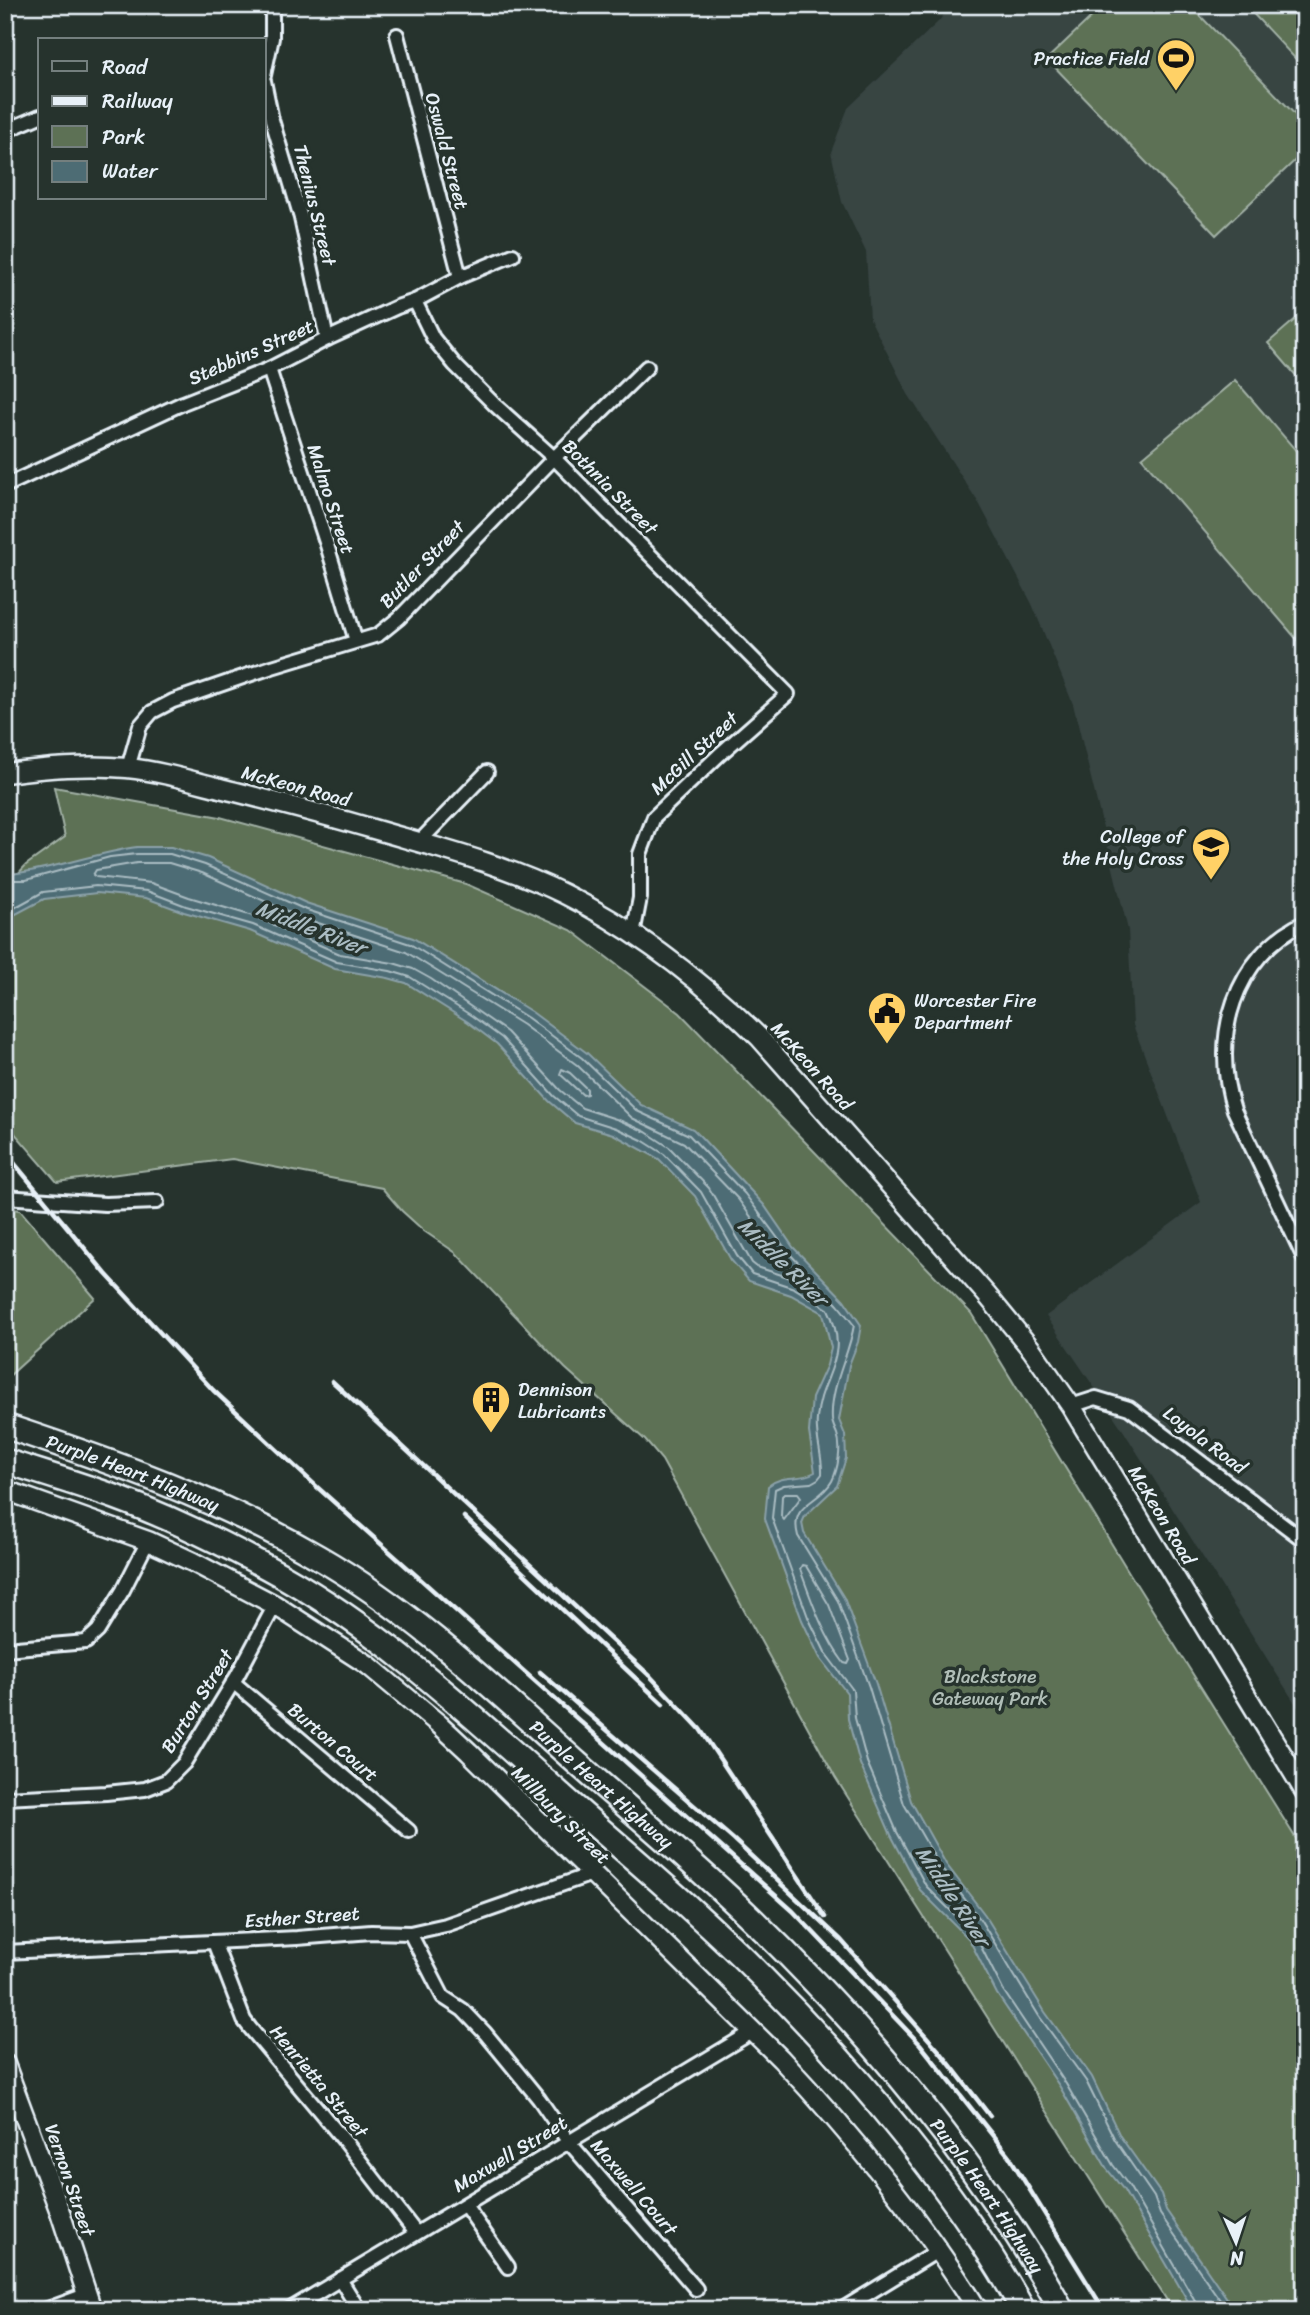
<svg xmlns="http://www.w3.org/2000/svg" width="1310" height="2315" font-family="Sriracha,sans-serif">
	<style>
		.built { fill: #384443 }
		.green { fill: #5d7155; stroke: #a2b1a6; stroke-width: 2 }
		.water { fill: #4d6c74; stroke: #8ba1a9; stroke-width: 2 }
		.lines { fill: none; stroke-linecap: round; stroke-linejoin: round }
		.shore { stroke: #aabcc3; stroke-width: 2 }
		.street-casing { stroke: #e8f1f8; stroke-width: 18 }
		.secondary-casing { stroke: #e8f1f8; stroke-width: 23 }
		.highway-casing { stroke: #e8f1f8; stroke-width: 28 }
		.street { stroke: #26332d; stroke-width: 12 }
		.secondary { stroke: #26332d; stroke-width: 18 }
		.highway { stroke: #26332d; stroke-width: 23 }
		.rail { stroke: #e8f1f8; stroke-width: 4.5 }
		.labels { text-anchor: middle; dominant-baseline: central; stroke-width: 7; stroke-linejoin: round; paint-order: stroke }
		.poi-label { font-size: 19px; fill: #e8f1f8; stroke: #26332d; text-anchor: end }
		.street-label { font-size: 19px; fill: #e8f1f8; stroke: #26332d }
		.park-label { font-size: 19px; fill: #b0beb7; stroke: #26332d }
		.water-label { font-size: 21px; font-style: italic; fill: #aabcc3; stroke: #26332d }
	</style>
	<rect width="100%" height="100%" fill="#26332d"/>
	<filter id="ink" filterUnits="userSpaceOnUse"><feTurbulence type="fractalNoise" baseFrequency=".0143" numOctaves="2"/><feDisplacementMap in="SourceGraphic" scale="14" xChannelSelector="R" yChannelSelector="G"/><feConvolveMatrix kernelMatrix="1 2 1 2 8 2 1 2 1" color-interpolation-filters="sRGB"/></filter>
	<g filter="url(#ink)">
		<polygon class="built" points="951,5 1305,5 1305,1719 1121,1427 1046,1316 1201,1202 1133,1025 1128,930 1073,704 1032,604 980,505 908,394 870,319 866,252 842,202 831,152 848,108 939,21"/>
		<g class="green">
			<polygon points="1104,5 1190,5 1305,125 1305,151 1216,235 1047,59"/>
			<polygon points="1245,5 1305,5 1305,69"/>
			<polygon points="1305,311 1305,386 1268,343"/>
			<polygon points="1235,380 1305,461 1305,649 1142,458"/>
			<polygon points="54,787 220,817 466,884 571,930 680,1013 971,1313 1130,1574 1305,1853 1305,2310 1173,2310 835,1777 662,1460 645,1440 565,1368 456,1253 424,1231 402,1211 382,1188 232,1159 57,1182 5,1122 5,888 26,865 65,837"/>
			<polygon points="5,1208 20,1210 95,1298 8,1377 5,1376"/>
		</g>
		<path class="water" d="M137 847H171L208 858 306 903 413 938 532 1012 587 1053 641 1105 693 1129 700 1136 764 1205 793 1247 844 1300 861 1325 858 1342 849 1365 839 1420 845 1435 846 1458 837 1486 805 1516 802 1523 804 1533 844 1598 876 1684 911 1801 946 1864 985 1915 1045 2012 1092 2077 1120 2136 1161 2194 1166 2210 1235 2310H1193L1123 2189 1107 2169 1060 2087 997 1994 969 1939 920 1890 891 1835 860 1764 848 1719 847 1693 820 1658 802 1620 765 1519 768 1486C784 1473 798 1482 815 1472L809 1432 812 1398 827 1365 831 1348 823 1313 791 1295 749 1281 731 1260 695 1196 659 1159 613 1134 575 1123 549 1101 497 1044 468 1022 406 983 388 978 335 969 250 931 184 912 146 898 97 893 44 899 12 916 5 924V868L10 874C52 870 94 853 137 847Z"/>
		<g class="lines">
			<g class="shore">
				<polygon points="137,863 169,863 202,873 300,917 406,952 523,1025 577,1065 632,1118 684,1143 738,1199 780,1257 795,1273 795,1277 791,1278 757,1267 752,1263 709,1188 669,1147 646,1132 619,1120 582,1108 560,1090 507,1032 431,979 413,969 393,963 340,954 256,917 189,897 151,883 96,877 93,875 96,870"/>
				<path d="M5 880H26L110 857 137 854H170L205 865 304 909 410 944 528 1018 582 1058 637 1111 689 1135 745 1194 788 1252 838 1305 854 1325C849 1356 830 1386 832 1419 832 1424 835 1429 837 1434 842 1447 838 1469 832 1481 819 1504 789 1503 798 1536L838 1601 869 1687 904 1804 941 1868 980 1919 1039 2016 1086 2081 1115 2140 1154 2197 1160 2214 1227 2310"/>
				<path d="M5 913 43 892 96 886 147 891 186 906 253 925 337 962 390 971 410 977 472 1016 502 1038 554 1096 578 1116 616 1128 642 1140 664 1154 701 1192 737 1256 752 1274 794 1288 828 1309C852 1359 820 1375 817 1419 815 1438 823 1456 822 1474L818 1479 811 1483 784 1485 775 1489 772 1518 808 1617 826 1654 853 1690 855 1718 867 1762 897 1832 926 1886 975 1935 1003 1990 1066 2084 1113 2165 1129 2186 1197 2304 1198 2310"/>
				<polygon points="562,1069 570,1073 587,1089 587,1094 583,1095 560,1074"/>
				<polygon points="785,1493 798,1493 801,1497 784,1520 781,1516 782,1496"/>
				<path d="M802 1565 806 1566 829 1605 850 1660 848 1664 844 1663C823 1635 812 1602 800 1569Z"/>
			</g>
			<g class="street-casing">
				<g id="street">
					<polyline points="397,35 460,277"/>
					<polyline points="264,75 272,38 272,5"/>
					<polyline points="264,81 272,120 301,218 327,339"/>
					<polyline points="5,131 40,116"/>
					<polyline points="415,301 433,338 455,365 495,405 554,458 788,694 719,755 654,817 640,854 640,898 633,934"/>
					<polyline points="269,369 327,545 356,641"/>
					<polyline points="5,486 183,403 269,369 327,339 397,307 415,301 460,277 513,255"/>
					<polyline points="128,768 140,726 152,712 173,701 272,667 378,635 399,618 554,458 647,367"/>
					<polyline points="419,842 487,772"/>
					<path d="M1305 922C1234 956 1210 1038 1234 1110L1305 1260"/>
					<polyline points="5,1197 105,1204 157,1202"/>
					<polyline points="1071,1406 1096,1398 1129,1408 1305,1541"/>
					<polyline points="5,1649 86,1642 98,1631 123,1590 148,1541"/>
					<polyline points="233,1682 409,1831"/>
					<polyline points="5,1798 106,1793 145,1789 166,1781 184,1763 237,1676 275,1605"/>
					<polyline points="410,1933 443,1997 463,2010 485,2033 539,2099 568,2141 696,2289"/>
					<polyline points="214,1942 244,2020 250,2028 347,2144 416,2233"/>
					<polyline points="5,1952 297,1938 371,1932 410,1933 446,1925 592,1874"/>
					<polyline points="5,2104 20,2100"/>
					<polyline points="465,2205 508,2267"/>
					<polyline points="340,2279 359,2310"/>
					<polyline points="45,2310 86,2295"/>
					<polyline points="289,2310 752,2032"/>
					<polyline points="841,2310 939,2250"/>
				</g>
			</g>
			<g class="secondary-casing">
				<g id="secondary">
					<path d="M5 773C46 768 86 764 127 768 158 771 189 780 220 788 271 801 323 814 373 829 438 848 503 864 564 894 637 930 701 980 759 1037L986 1294 1032 1350 1071 1406 1305 1792"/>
					<path d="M5 1490 148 1541 193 1562 275 1605 368 1665 440 1725 469 1752 781 2059C854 2137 921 2219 978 2310"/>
					<polyline points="5,2064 60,2212 92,2310"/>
				</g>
			</g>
			<g class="highway-casing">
				<g id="highway">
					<path id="s1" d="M5 1426C114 1462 218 1499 318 1557 414 1612 495 1690 577 1763 635 1814 695 1864 751 1918 871 2034 980 2164 1062 2310"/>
					<path d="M5 1461C42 1473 79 1484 115 1497 172 1518 227 1545 281 1575 384 1633 470 1714 558 1792 625 1852 696 1910 759 1974 855 2070 958 2192 1023 2310"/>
				</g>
			</g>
			<use href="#street" class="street"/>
			<use href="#secondary" class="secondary"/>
			<use href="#highway" class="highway"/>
			<g class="rail">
				<polyline points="5,1152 106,1274 213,1390 317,1487 793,1911 920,2044 1009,2156 1104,2310"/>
				<polyline points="332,1381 650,1676 700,1729 825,1917"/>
				<polyline points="464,1517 663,1704"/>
				<polyline points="540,1672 734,1840 841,1940 941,2053 990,2116"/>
			</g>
		</g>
	</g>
	<defs>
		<g id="stadium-pin" transform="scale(2.0125)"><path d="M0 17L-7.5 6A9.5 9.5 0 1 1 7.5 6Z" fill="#ffd166" stroke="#26332d"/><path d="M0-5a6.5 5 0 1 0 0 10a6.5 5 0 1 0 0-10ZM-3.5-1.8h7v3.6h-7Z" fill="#111"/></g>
		<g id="university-pin" transform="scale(2.0125)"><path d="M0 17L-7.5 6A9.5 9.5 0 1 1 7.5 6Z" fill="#ffd166" stroke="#26332d"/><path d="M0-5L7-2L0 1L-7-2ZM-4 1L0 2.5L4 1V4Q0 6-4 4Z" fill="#111"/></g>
		<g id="civic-pin" transform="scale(2.0125)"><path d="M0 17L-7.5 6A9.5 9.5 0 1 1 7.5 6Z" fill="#ffd166" stroke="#26332d"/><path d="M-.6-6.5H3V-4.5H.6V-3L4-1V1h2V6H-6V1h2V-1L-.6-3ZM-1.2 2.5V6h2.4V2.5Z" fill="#111"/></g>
		<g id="building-pin" transform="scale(2.0125)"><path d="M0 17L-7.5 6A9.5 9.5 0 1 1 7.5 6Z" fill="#ffd166" stroke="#26332d"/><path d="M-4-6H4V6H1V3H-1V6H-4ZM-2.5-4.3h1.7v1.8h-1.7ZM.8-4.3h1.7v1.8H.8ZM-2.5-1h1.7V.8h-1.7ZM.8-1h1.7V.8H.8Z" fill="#111"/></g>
	</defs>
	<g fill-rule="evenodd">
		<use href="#stadium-pin" x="1176" y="58"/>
		<use href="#university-pin" x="1211" y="847"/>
		<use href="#civic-pin" x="887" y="1011"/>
		<use href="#building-pin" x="491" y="1400"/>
	</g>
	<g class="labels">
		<g class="poi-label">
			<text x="1149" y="58">Practice Field</text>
			<text x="1184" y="836">College of<tspan x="1184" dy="22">the Holy Cross</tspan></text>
			<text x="914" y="1000" text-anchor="start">Worcester Fire<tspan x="914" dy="22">Department</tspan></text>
			<text x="518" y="1389" text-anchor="start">Dennison<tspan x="518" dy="22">Lubricants</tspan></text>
		</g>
		<g class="street-label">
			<text transform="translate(447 151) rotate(75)">Oswald Street</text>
			<text transform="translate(315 205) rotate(76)">Thenius Street</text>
			<text transform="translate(251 352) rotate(-24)">Stebbins Street</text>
			<text transform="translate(610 487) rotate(45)">Bothnia Street</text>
			<text transform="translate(331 499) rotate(72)">Malmo Street</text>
			<text transform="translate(422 564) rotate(-46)">Butler Street</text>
			<text transform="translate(694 753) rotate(-43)">McGill Street</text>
			<text transform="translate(296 786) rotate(15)">McKeon Road</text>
			<text transform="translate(812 1066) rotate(48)">McKeon Road</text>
			<text transform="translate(1205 1440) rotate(37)">Loyola Road</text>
			<text stroke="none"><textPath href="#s1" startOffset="136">Purple Heart Highway</textPath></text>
			<text transform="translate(1162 1515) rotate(59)">McKeon Road</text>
			<text transform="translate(197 1701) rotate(-58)">Burton Street</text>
			<text transform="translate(333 1742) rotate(40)">Burton Court</text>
			<text stroke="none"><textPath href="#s1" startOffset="704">Purple Heart Highway</textPath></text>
			<text transform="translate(561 1815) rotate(45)">Millbury Street</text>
			<text transform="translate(302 1917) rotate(-4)">Esther Street</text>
			<text transform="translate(319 2081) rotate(50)">Henrietta Street</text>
			<text transform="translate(510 2154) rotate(-31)">Maxwell Street</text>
			<text transform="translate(70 2180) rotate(71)">Vernon Street</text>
			<text transform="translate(634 2187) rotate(49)">Maxwell Court</text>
			<text stroke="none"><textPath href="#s1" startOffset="1270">Purple Heart Highway</textPath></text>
		</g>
		<g class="park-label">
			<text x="990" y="1676">Blackstone<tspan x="990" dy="22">Gateway Park</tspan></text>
		</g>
		<g class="water-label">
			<text transform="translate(311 928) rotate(21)">Middle River</text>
			<text transform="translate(783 1262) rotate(44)">Middle River</text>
			<text transform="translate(953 1896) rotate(56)">Middle River</text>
		</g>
	</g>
	<rect width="1310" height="2315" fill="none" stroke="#26332d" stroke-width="28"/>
	<rect x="14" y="14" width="1282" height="2287" fill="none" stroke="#e8f1f8" stroke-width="2.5" filter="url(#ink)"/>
	<rect x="38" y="38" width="228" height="161" fill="#26332d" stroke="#747f7e" stroke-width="2"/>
	<rect x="52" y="61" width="35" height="10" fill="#26332d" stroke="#747f7e" stroke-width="2"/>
	<text x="102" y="74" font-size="21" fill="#e8f1f8">Road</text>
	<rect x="52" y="96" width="35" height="10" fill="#e8f1f8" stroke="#747f7e" stroke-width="2"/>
	<text x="102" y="108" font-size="21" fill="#e8f1f8">Railway</text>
	<rect x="52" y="126" width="35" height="21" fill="#5d7155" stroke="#747f7e" stroke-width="2"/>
	<text x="102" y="144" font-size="21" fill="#e8f1f8">Park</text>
	<rect x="52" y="161" width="35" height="21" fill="#4d6c74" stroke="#747f7e" stroke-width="2"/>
	<text x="102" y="178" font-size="21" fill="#e8f1f8">Water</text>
	<g transform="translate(1236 2242) rotate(177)" stroke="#26332d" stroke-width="5" paint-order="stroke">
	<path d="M0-5L12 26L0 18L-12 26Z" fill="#e8f1f8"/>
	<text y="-10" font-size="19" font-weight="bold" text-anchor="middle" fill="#e8f1f8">N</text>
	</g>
</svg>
